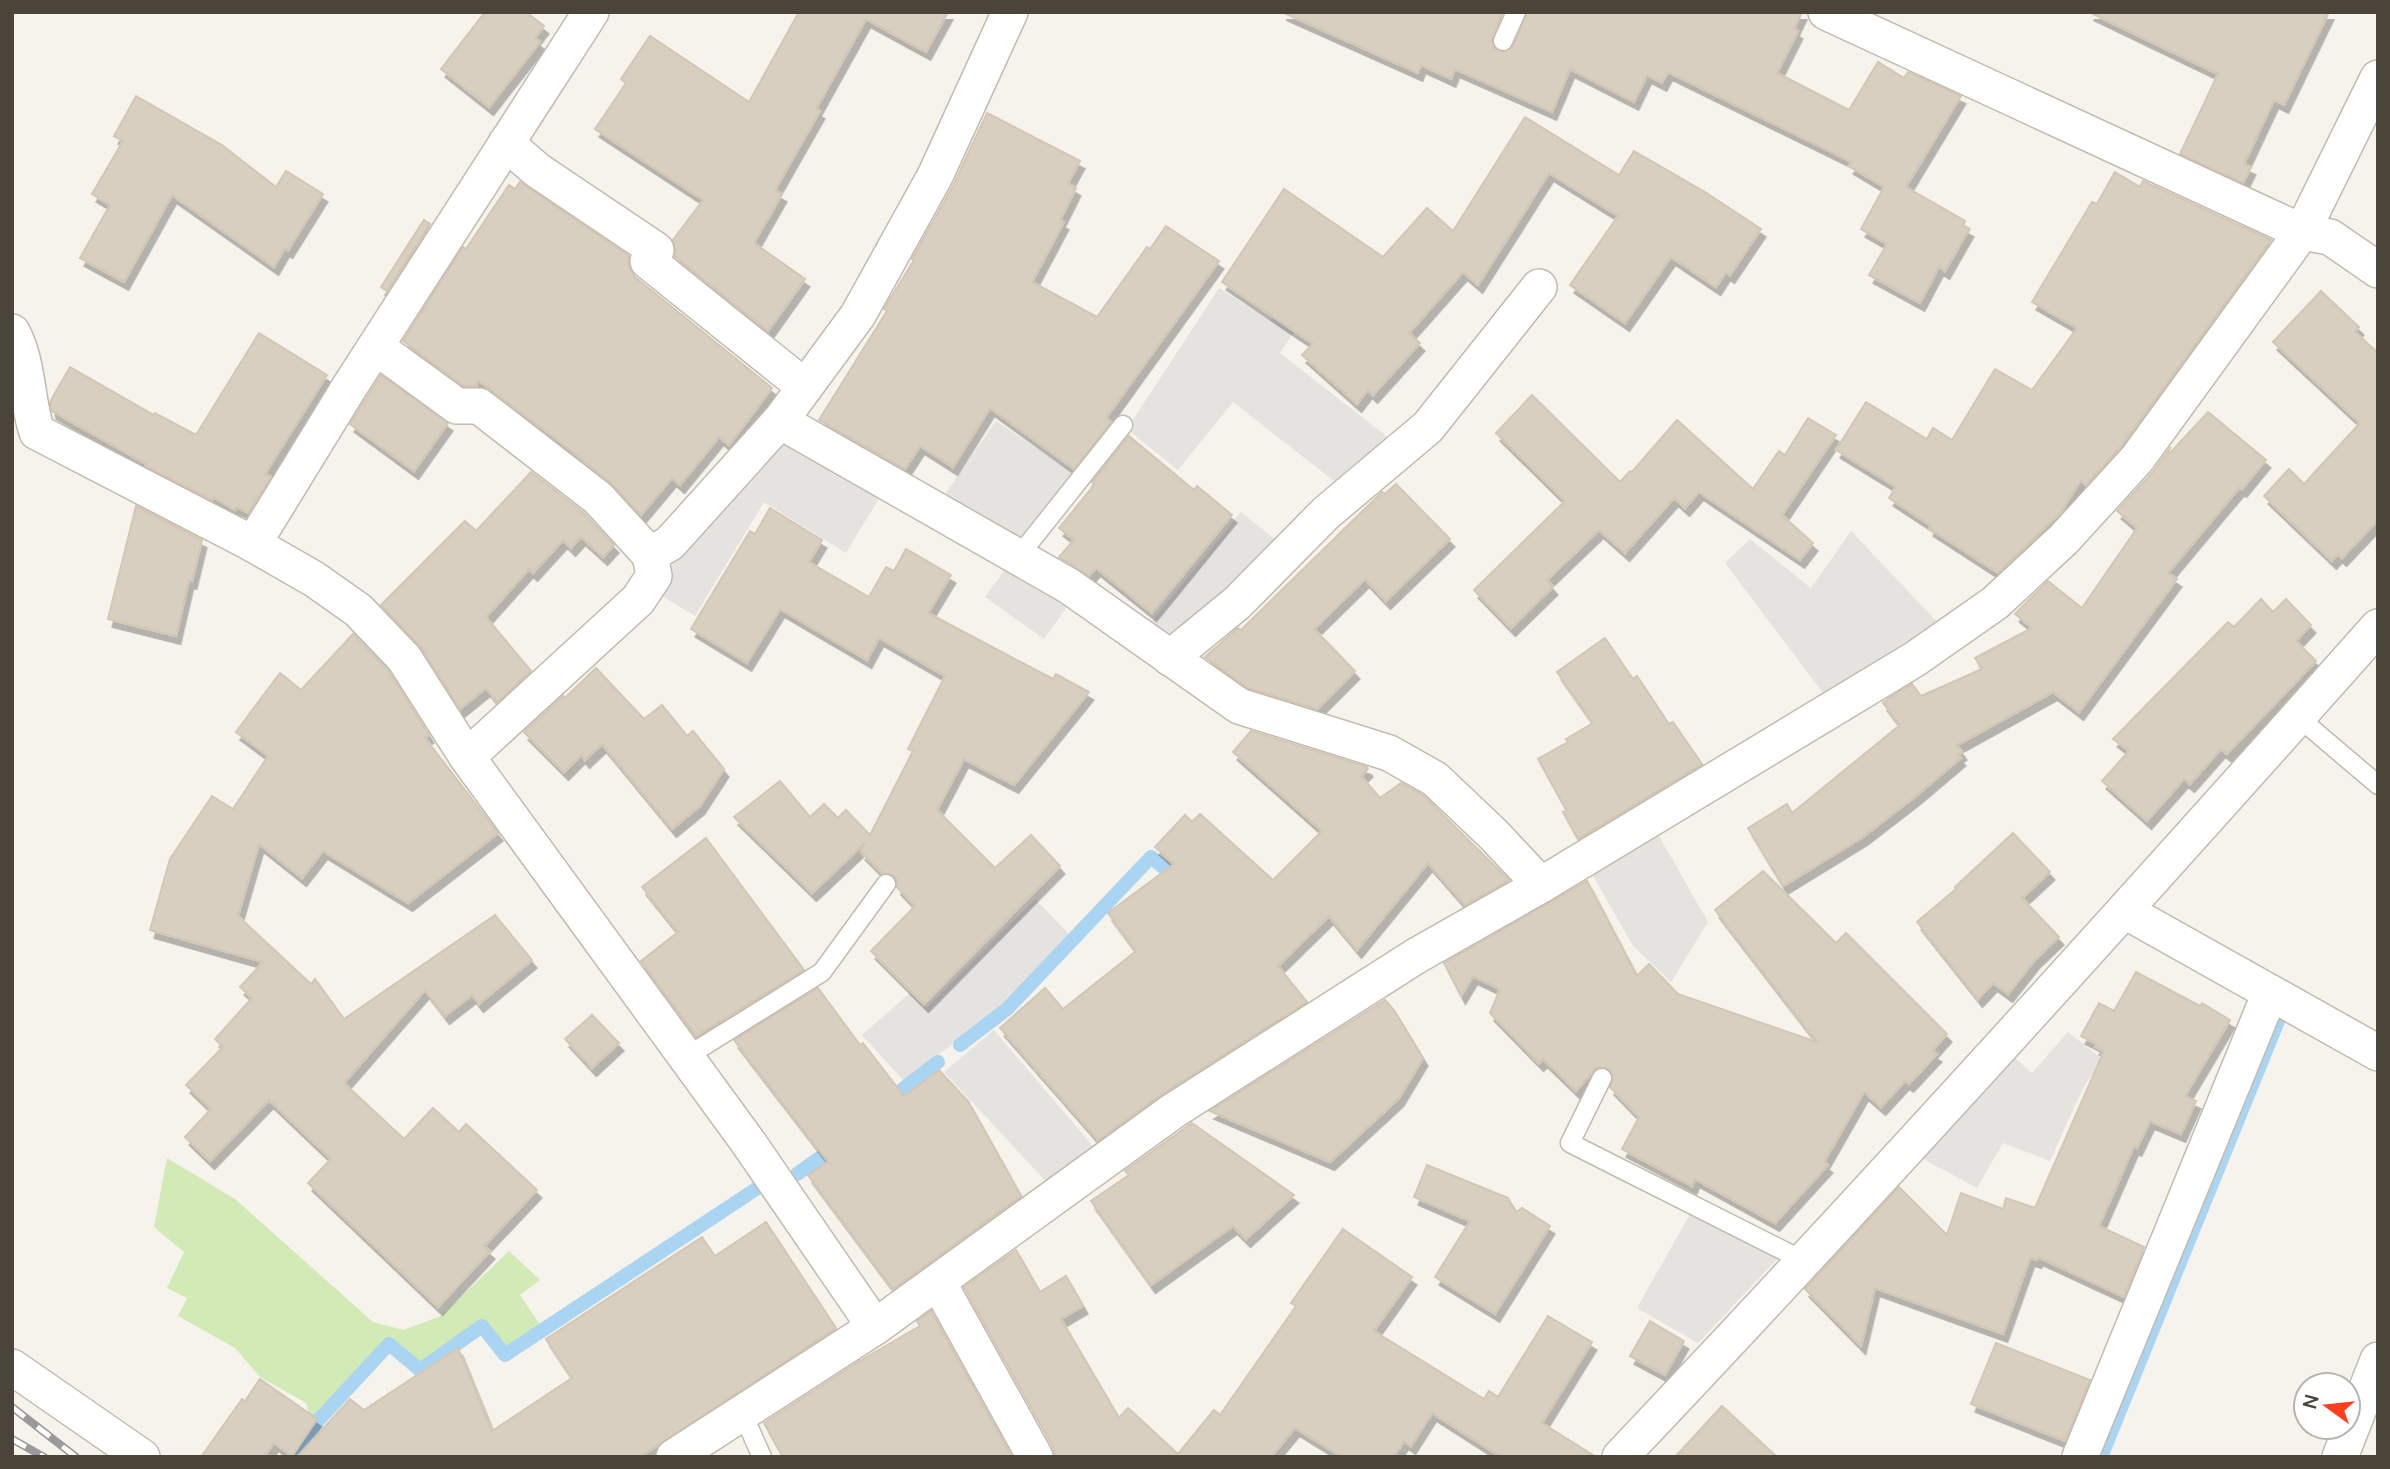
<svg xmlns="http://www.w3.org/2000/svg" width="2390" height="1469" font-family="Manrope,sans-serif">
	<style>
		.green { fill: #d2eab5 }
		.parking { fill: #e5e3e0 }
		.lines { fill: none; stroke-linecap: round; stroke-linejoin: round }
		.stream { stroke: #a9d4f2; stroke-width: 14 }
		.building { fill: #d8cfc1; stroke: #d3c7b4; stroke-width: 2; filter: url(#shadow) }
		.service-casing { stroke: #c2bbae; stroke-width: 21 }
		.minor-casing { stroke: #c2bbae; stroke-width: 38 }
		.service { stroke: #fff; stroke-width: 18 }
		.minor { stroke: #fff; stroke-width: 35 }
		.rail-casing { stroke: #9a9a9a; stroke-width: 8 }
		.rail { stroke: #fff; stroke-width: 5; stroke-dasharray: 16; stroke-linecap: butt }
	</style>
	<defs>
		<filter id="shadow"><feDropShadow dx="4.5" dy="8" stdDeviation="0" flood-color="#0004"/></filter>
	</defs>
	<rect width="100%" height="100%" fill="#f6f3ec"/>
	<polygon class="green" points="167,1158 235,1199 373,1322 403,1330 441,1316 509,1251 540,1280 520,1295 541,1326 506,1349 483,1321 420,1366 388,1339 311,1422 306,1403 260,1377 235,1348 178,1316 187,1298 167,1288 184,1252 154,1227"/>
	<g class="parking">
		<polygon points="1316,252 1337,265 1280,353 1394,442 1343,488 1233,402 1178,470 1127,429 1219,288 1270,321"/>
		<polygon points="996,421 1073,473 1017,545 941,500"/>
		<polygon points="779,428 883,492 846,553 764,502 695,616 652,590"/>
		<polygon points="1241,512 1283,546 1168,642 1148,626"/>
		<polygon points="1851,531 1942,627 1829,701 1725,563 1750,539 1811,588"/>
		<polygon points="1009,564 1071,601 1044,639 985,597"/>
		<polygon points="1658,834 1708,922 1671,982 1633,946 1591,872"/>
		<polygon points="1035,899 1071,936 1004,1005 904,1081 862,1035 910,993 926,1008"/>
		<polygon points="994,1030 1097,1151 1051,1187 944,1072"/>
		<polygon points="2068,1032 2102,1059 2081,1092 2050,1161 2003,1143 1977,1188 1916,1155 2011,1054 2032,1073"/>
		<polygon points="1690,1214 1778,1258 1698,1343 1637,1308"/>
	</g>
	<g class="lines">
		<g class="stream">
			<polyline points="960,1045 1007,1009 1151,857 1180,881"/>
			<polyline points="890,1105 895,1095 938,1062"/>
			<polyline points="797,1174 838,1145"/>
			<polyline points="301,1457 315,1424 389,1344 420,1370 482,1326 505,1355 756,1189"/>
			<polyline points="2101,1457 2280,1016"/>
		</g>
	</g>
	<g class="building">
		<polygon points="485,12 526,12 544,26 535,38 540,42 489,107 441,69"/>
		<polygon points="799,12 948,12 926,52 866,19 816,109 820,111 775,190 782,194 754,243 805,279 768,331 674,256 676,251 673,240 703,200 595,129 626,83 621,79 650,36 749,102"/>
		<polygon points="1282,12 1503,12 1492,41 1494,48 1503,52 1513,46 1527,12 1802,12 1794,29 1798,31 1777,73 1849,110 1878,62 1904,78 1908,72 1961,96 1906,187 1965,221 1963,226 1969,229 1945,271 1939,267 1920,303 1869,275 1887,244 1861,229 1884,187 1849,166 1852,162 1668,72 1662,83 1647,75 1634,102 1570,69 1552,112 1455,69 1451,79 1421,65 1418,73"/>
		<polygon points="2089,12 2329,12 2284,105 2274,100 2244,164 2251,167 2243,183 2180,154 2218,74"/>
		<polygon points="136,96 222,145 276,187 286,171 323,194 288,250 285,248 274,267 172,195 124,282 80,258 110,205 92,194 123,141 114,136"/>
		<polygon points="987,113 1080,161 1068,183 1076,188 1060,220 1064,222 1032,282 1097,317 1147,247 1150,249 1166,226 1219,261 1106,418 1111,422 1074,469 990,408 953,467 920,446 905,469 819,420 887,311 884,309 914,260 912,259 953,186"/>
		<polygon points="1525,117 1619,175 1634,151 1705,192 1761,229 1730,275 1726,272 1716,287 1671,257 1625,323 1570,285 1618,216 1549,173 1478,285 1463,272 1409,333 1420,343 1373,395 1368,390 1357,404 1302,355 1313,344 1222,282 1284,189 1383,257 1427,208 1453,231"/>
		<polygon points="2115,172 2140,187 2143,181 2271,240 2121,446 2086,485 2081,480 2061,512 1998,573 1929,528 1930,525 1889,498 1896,487 1836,450 1866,402 1927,439 1933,428 1952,440 1995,369 2032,390 2077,328 2032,302 2092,202 2097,204"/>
		<polygon points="520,182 629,256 629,268 635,277 772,388 729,445 719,437 680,485 672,478 641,515 610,482 559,441 479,381 476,386 464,386 403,341 463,247 466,249 509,185 515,189"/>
		<polygon points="424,220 430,224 387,291 381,287"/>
		<polygon points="2321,291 2359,327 2355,332 2378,353 2378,520 2342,558 2338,554 2332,561 2264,496 2289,469 2304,484 2360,423 2273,342"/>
		<polygon points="259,333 327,375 265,474 271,477 248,513 237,507 235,510 213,497 212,500 145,466 146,464 52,411 50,402 70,367 154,415 155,413 196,435"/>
		<polygon points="381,375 448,423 414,471 350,424"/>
		<polygon points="1532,395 1620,482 1630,471 1632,472 1677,420 1753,489 1779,451 1785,455 1808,418 1836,435 1782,515 1813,543 1800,560 1699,492 1685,508 1674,498 1625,553 1599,530 1547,580 1553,587 1511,628 1474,590 1565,501 1496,433"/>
		<polygon points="2208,412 2266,460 2242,489 2240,487 2168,573 2177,579 2079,712 2053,692 1957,745 1962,752 1958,755 1961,758 1916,796 1863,837 1783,886 1748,828 1787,804 1792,813 1900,725 1883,703 1889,698 1912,684 1921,696 1982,669 1975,658 2032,628 2015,614 2048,581 2082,608 2137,528 2117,511 2152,473 2171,447 2168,451 2170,453"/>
		<polygon points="1129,436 1194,490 1197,486 1232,515 1152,613 1096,568 1089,576 1059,557 1074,540 1059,528 1091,489 1094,483 1092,482"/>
		<polygon points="531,472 584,513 614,545 603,557 581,537 571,548 563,540 533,573 529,569 486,617 531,671 497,702 486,688 460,709 421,647 381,605 465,521 476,531"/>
		<polygon points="1396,484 1450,539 1386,601 1365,579 1314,629 1355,671 1317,709 1248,688 1205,657 1238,628 1241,630 1382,492 1385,494"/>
		<polygon points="136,506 202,540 192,581 189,580 176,636 108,619"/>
		<polygon points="770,508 822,540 809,562 869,597 886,567 894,571 906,549 951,575 928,613 1053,679 1056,674 1089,692 1014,785 964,759 937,810 995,868 1031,835 1060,866 924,1004 871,951 915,906 897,887 897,880 893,875 882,873 861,852 865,843 812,893 734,817 780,781 810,817 824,804 838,818 846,810 870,835 913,751 908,749 945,676 879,638 867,660 780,609 747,663 691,629 750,531 755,534"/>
		<polygon points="2261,599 2273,612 2286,599 2311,625 2296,641 2316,661 2227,754 2221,749 2190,784 2184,779 2147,821 2102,781 2129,751 2113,739 2228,622 2234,627"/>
		<polygon points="353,634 388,670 429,735 425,738 498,833 408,903 323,851 302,878 259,844 238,916 311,984 315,979 344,1019 495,915 532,960 479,1004 472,995 445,1016 425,990 344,1083 404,1139 433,1108 459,1132 466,1124 537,1190 484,1246 490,1251 438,1307 308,1183 331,1159 269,1100 210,1161 185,1137 211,1109 186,1085 223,1047 215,1039 252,998 240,987 263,962 150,930 170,859 212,796 233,809 268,756 236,732 280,673 301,690"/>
		<polygon points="1605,638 1633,679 1637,676 1669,724 1673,722 1702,764 1578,839 1563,812 1567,811 1538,759 1568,742 1566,739 1593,723 1557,672"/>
		<polygon points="596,668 644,719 662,705 687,736 693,731 724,769 700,806 672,829 602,744 585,760 581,755 564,772 524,732 563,696 565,698"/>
		<polygon points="1251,731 1367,767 1368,769 1361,776 1380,798 1401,783 1423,795 1509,880 1465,905 1428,863 1357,950 1329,916 1278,966 1307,1002 1162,1094 1098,1140 1000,1028 1045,988 1063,1009 1136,951 1108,913 1174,864 1155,847 1185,815 1192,822 1200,814 1273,880 1322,831 1233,752"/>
		<polygon points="2013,833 2050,872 2022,898 2059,937 2035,960 2008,994 1993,983 1978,999 1917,922 1956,889 1955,887"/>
		<polygon points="706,838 804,970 696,1036 641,961 678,932 642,887"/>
		<polygon points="1763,871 1836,943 1846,933 1947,1034 1932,1051 1937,1054 1909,1084 1905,1081 1881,1107 1864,1092 1824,1162 1828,1165 1775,1223 1695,1179 1692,1186 1622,1149 1639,1117 1610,1087 1613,1078 1611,1071 1606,1068 1596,1068 1576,1091 1543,1059 1539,1063 1490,1013 1500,989 1473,976 1461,996 1444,963 1587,881 1637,976 1649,964 1678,994 1817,1042 1715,910"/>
		<polygon points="2136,972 2200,1006 2202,1003 2230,1020 2185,1096 2196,1101 2181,1134 2150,1121 2137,1148 2134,1146 2099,1226 2144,1247 2124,1297 2038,1257 2037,1260 2030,1258 2003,1334 1875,1288 1861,1346 1805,1289 1899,1187 1947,1235 1961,1193 2003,1209 2006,1198 2035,1208 2104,1051 2095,1047 2097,1044 2081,1036 2099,1003 2114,1011"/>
		<polygon points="818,988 860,1045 863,1043 904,1096 939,1070 968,1101 1021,1196 893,1289 808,1175 828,1162 734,1040"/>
		<polygon points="1385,1000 1394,1010 1423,1058 1399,1098 1330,1162 1210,1111"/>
		<polygon points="592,1015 619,1043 592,1068 565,1039"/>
		<polygon points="1192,1123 1294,1195 1246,1239 1233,1226 1151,1285 1091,1201 1129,1175 1125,1171"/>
		<polygon points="1427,1165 1503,1196 1508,1198 1516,1212 1522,1208 1550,1226 1495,1314 1435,1277 1470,1221 1414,1197"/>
		<polygon points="766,1222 836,1328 640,1457 297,1457 350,1399 364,1410 458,1348 492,1431 572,1378 546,1339 702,1237 715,1256"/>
		<polygon points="1343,1229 1412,1277 1374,1331 1484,1399 1489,1391 1498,1397 1548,1316 1592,1342 1542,1423 1596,1457 1501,1457 1432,1413 1411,1446 1404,1441 1394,1457 1342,1457 1295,1428 1271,1457 1055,1457 1053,1447 964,1287 1016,1250 1040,1292 1066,1276 1083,1306 1061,1319 1119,1418 1128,1408 1178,1454 1214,1410 1220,1415 1296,1306 1291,1303"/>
		<polygon points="931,1311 1012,1457 783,1457 764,1423 858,1362 920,1326 917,1321"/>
		<polygon points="1650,1321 1684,1341 1665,1375 1630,1356"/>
		<polygon points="1996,1343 2090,1380 2065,1441 1971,1404"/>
		<polygon points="260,1379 317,1419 292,1456 274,1443 264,1457 201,1457 242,1399 245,1401"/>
		<polygon points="1722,1406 1777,1457 1675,1457"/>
	</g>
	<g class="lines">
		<g class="service-casing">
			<g id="service">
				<polyline points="1503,41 1516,12"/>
				<polyline points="1018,557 1123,425"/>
				<polyline points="2298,717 2378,785"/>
				<polyline points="686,1057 822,972 886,884"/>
				<polyline points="1602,1078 1570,1143 1804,1261"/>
				<polyline points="742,1412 762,1457"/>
			</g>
		</g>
		<g class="minor-casing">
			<g id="minor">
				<polyline points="1826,12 2302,232 2330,237 2378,270"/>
				<polyline points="506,143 537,170 656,250 648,261 805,387"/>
				<path d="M12 332C29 363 26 400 37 432L253 544 314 579 358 610 404 658 467 757 748 1142 875 1327"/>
				<polyline points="376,347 457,406 479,406 598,498 650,555"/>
				<polyline points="780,421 858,315 935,176 1010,12"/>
				<polyline points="253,544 350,386 591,12"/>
				<polyline points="1170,658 1237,603 1326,513 1428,427 1539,287"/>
				<polyline points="467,757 638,600 654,576 650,555 670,543 780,421 1069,586 1239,706 1389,753 1435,779 1493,834 1541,885"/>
				<polyline points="2125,911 2378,1053"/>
				<polyline points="938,1282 1035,1457"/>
				<polyline points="12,1367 142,1457"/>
				<polyline points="674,1457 875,1327 1173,1111 1416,956 1541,885 1915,659 1995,603 2064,539 2137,459 2302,232 2378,78"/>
				<path d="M1620 1457C1878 1185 2129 907 2378 627"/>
				<polyline points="2080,1457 2270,993"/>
				<polyline points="2340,1457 2378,1360"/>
			</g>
		</g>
		<use href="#service" class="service"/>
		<use href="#minor" class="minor"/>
		<g class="rail-casing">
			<g id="rail">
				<polyline points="12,1407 76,1457"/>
				<polyline points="12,1439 44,1457"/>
			</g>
		</g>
		<use href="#rail" class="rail"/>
	</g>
	<rect width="2390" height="1469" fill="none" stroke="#4b4439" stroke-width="28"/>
	<g transform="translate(2327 1406) rotate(285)"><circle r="33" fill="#ffffff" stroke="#b7b4b0" stroke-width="2"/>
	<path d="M0-5L12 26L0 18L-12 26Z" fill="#fc3f1d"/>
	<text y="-10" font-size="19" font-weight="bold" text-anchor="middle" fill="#4b4439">N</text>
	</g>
</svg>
